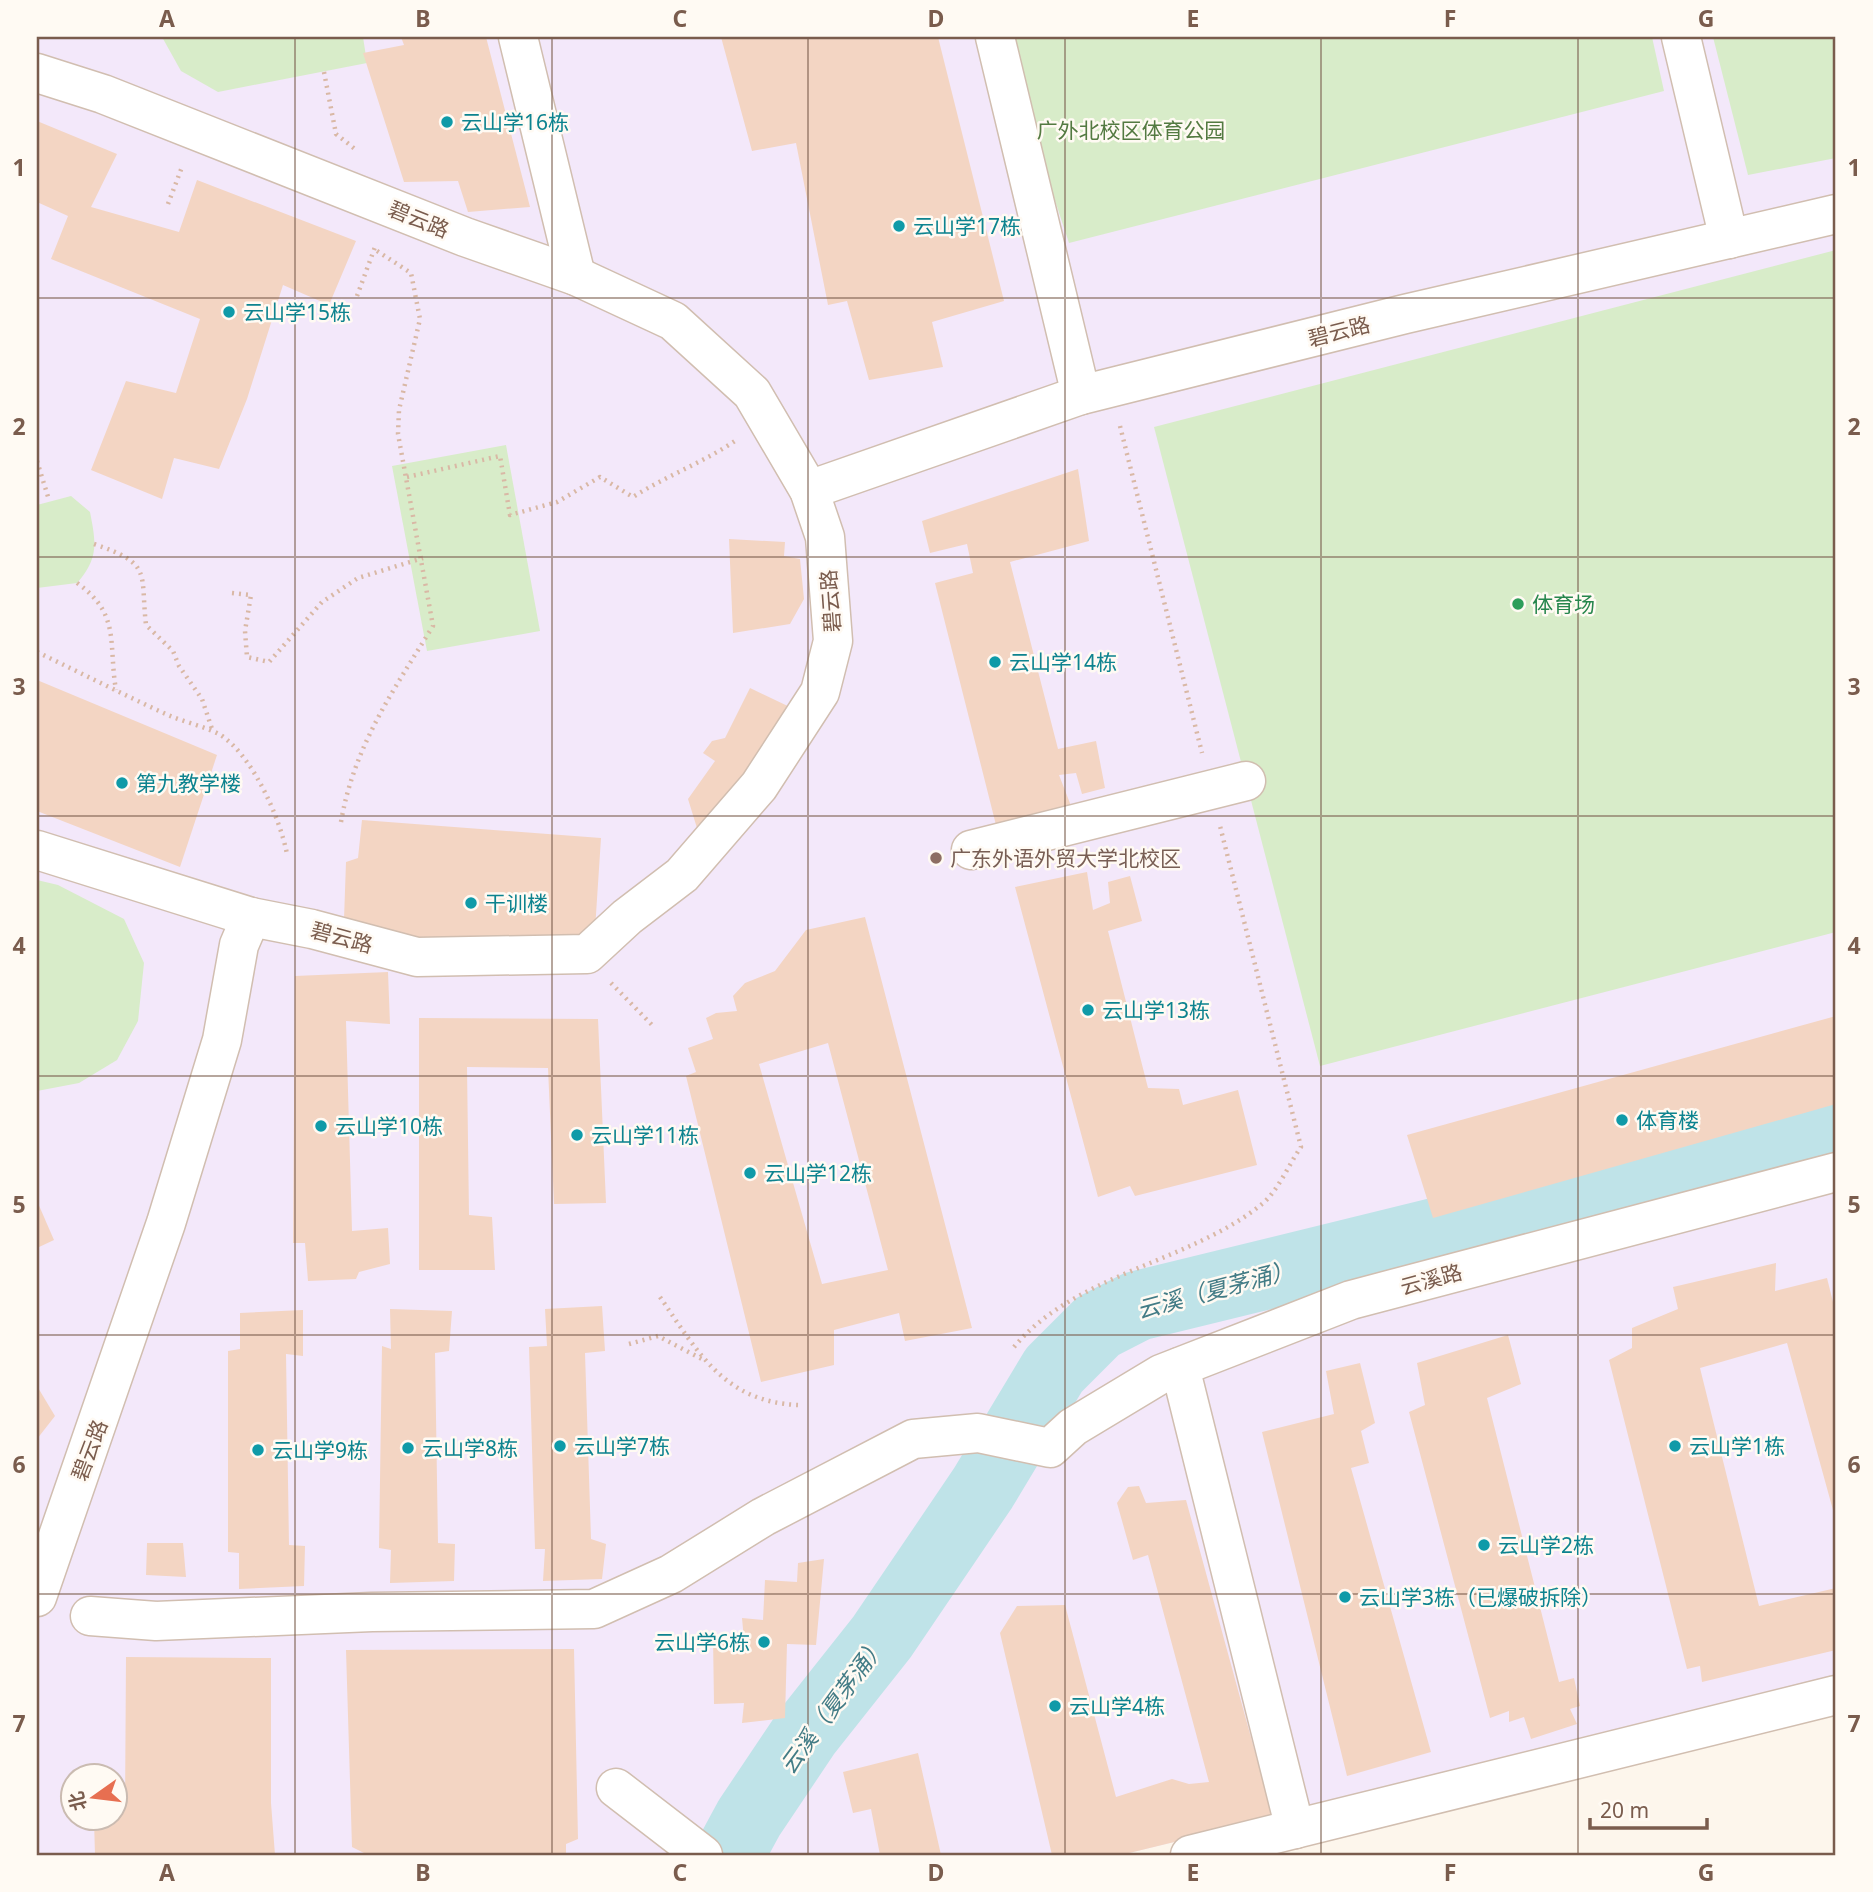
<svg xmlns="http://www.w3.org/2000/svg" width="1873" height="1892" font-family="'Noto Sans','Noto Sans SC',sans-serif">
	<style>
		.education { fill: #f3e8fa; fill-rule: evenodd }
		.green { fill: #d8ecc9 }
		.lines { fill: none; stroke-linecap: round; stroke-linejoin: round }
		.river { stroke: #bfe3e8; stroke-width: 70 }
		.building { fill: #f3d5c3; fill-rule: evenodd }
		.minor-casing { stroke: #d1beb0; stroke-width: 41 }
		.path { stroke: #d9b8a5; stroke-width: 4.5; stroke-dasharray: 2 5; stroke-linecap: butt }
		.minor { stroke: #fff; stroke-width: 38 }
		.grid { fill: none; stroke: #7a5c4d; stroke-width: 2; stroke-opacity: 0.55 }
		.culture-dot { fill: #0f9aa8; stroke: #fffaf3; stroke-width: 2.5 }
		.leisure-dot { fill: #2e9e5b; stroke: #fffaf3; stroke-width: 2.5 }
		.education-dot { fill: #8d6e63; stroke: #fffaf3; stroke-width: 2.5 }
		.labels { text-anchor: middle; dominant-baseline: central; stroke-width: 5; stroke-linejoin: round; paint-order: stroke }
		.culture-label { font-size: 21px; fill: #0d838f; stroke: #fffaf3; text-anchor: start }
		.park-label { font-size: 21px; fill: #537a41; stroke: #fffaf3 }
		.street-label { font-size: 21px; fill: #7a5c4d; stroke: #fffaf3 }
		.leisure-label { font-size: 21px; fill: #27864d; stroke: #fffaf3; text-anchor: start }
		.education-label { font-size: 21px; fill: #785e54; stroke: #fffaf3; text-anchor: start }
		.water-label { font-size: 23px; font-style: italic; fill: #437c86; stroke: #fffaf3 }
		.neatline { fill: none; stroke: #7a5c4d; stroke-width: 2.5 }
		.grid-label { font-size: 23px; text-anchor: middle; font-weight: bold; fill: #7a5c4d }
	</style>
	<rect width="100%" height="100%" fill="#fdf6ec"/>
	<path class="education" d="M37 37H1836V1680L1121 1855H37ZM74 1776H116V1818H74Z"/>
	<g class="green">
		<polygon points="162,37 363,37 367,63 218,92 181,71"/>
		<polygon points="1001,37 1652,37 1664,91 1069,243"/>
		<polygon points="1713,37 1836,37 1836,158 1748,175"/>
		<polygon points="1836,250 1836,932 1320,1066 1154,427"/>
		<polygon points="506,445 540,631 427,651 392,466"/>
		<path d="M71 496 90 512C96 543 99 558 77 583L37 588V505Z"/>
		<polygon points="37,880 58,885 124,919 144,963 138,1021 117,1060 79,1083 37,1091"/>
	</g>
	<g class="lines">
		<polyline class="river" points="729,1855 749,1818 806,1733 882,1637 983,1488 1054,1370 1098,1326 1137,1306 1439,1232 1836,1122"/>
	</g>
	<g class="building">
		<polygon points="401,37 486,37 530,207 468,212 458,181 404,182 363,53 404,45"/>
		<polygon points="721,37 938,37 1004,301 932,322 943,367 869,380 847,301 828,305 796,143 752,151"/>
		<polygon points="37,121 117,154 91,207 179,232 197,180 356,241 329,305 283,285 247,399 219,469 174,458 162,499 91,470 126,381 176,393 200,319 51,259 68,216 37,202"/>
		<polygon points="1078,469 1089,541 1010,562 1058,749 1096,741 1105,788 1082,794 1076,773 1059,775 1073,811 997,829 935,583 973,573 967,544 930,553 922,521"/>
		<polygon points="729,539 785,542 784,556 800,559 804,599 790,624 733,633"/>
		<polygon points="37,680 217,755 180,867 37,811"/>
		<polygon points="750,688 794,709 701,841 688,799 715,761 703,753 712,741 725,738"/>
		<polygon points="362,820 601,838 594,945 343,948 346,862 358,858"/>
		<polygon points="1087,872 1093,910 1110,903 1108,882 1130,876 1142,921 1108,931 1148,1088 1179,1089 1183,1105 1238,1090 1257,1165 1135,1196 1130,1186 1098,1197 1015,887"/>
		<path d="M865 917 972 1328 905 1341 899 1313 834 1330V1365L761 1382 686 1076 696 1072 688 1048 713 1039 706 1018 716 1013 737 1011 733 996 745 983 775 971 806 930ZM828 1043 888 1270 822 1284 759 1064Z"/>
		<polygon points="388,972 390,1024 346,1021 352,1231 388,1228 390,1264 359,1272 356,1279 308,1281 305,1243 293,1243 295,976"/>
		<polygon points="1836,1016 1836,1104 1433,1218 1407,1135"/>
		<polygon points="419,1018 598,1019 606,1203 554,1204 548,1068 467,1067 469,1215 492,1217 495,1270 419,1270"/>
		<polygon points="37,1201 54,1240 37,1248"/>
		<polygon points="1776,1263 1775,1291 1827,1278 1836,1314 1836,1521 1787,1343 1700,1368 1759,1606 1836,1588 1836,1650 1702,1682 1700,1666 1687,1669 1609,1360 1632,1348 1632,1328 1678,1309 1673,1287"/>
		<polygon points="602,1306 605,1351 585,1353 591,1539 606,1544 602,1579 543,1581 545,1549 535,1549 529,1347 547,1346 545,1309"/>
		<polygon points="390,1309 452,1311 449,1351 435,1353 438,1543 455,1544 454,1581 390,1583 391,1550 379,1548 382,1346 391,1349"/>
		<polygon points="303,1310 303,1356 286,1354 289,1545 305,1546 304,1586 239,1589 239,1553 228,1552 228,1351 240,1349 240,1313"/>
		<polygon points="1508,1335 1521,1384 1487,1398 1559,1682 1574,1678 1580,1706 1570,1709 1577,1724 1531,1739 1524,1717 1509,1722 1509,1711 1490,1718 1409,1412 1425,1405 1417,1363"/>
		<polygon points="1360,1363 1375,1423 1361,1431 1369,1463 1351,1468 1431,1752 1347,1776 1262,1432 1334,1414 1326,1371"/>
		<polygon points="37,1386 55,1416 37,1439"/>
		<polygon points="1139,1486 1146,1503 1186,1500 1273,1818 1121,1855 1052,1855 1000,1633 1017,1606 1065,1605 1116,1797 1172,1779 1189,1784 1209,1782 1148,1555 1133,1560 1117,1503 1128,1487"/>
		<polygon points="147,1543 183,1543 186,1577 146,1575"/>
		<polygon points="824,1559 816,1645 787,1644 785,1718 742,1723 744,1703 714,1704 713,1637 744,1640 742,1618 763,1620 765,1580 797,1582 798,1563"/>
		<polygon points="574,1649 578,1839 566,1844 566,1855 368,1855 352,1847 346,1650"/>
		<polygon points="126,1657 271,1658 271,1803 275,1855 95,1855 94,1820 116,1818 116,1814 125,1811"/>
		<polygon points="918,1753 941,1855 880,1855 871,1809 853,1813 843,1772"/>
	</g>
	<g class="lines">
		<g class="minor-casing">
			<g id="minor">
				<polyline points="518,37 576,276"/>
				<polyline points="995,37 1081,395"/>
				<polyline points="1681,37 1729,239"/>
				<polyline points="37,73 103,94 465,237 576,276 673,321 752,393 809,490 825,537 833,641 820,692 759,786 682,875 627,917 587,954 417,957 312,929 251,917 239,945 222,1040 166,1223 37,1597"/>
				<polyline points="809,490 1081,395 1405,314 1836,214"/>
				<polyline points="37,850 251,917"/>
				<polyline points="971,850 1246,781"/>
				<polyline points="1180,1367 1295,1829"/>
				<polyline points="90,1616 156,1621 372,1612 594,1609 671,1574 763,1517 913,1439 978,1433 1050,1448 1073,1427 1161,1374 1351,1300 1836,1172"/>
				<polyline points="616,1788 703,1855"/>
				<polyline points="1190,1855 1836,1695"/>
			</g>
		</g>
		<g class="path">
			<polyline points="324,72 336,134 355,149"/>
			<polyline points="168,204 182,167"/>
			<polyline points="357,296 375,247"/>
			<polyline points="1120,426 1202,753"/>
			<polyline points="37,461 49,500"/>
			<path d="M407 477 500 456 510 515 557 502 600 477 633 497C666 476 702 463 735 441"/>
			<path d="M94 544C153 564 140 572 146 625L173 651 179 666 202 699 213 732"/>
			<path d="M77 583C121 614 108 643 116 690"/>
			<polyline points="232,593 251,595 245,631 247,657 269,662 322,602 358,578 423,558"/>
			<path d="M37 652C81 673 124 695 168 715 184 722 203 726 219 734 252 754 280 818 287 854"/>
			<path d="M341 822C354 746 393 691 433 626L398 434 399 410 420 319 411 273 374 249"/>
			<polyline points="611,983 654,1027"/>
			<path d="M660 1297C698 1352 724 1402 798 1405"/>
			<polyline points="629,1344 658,1336 702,1359"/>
			<path d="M1014 1347C1074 1274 1191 1262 1262 1204 1278 1191 1289 1164 1301 1147L1220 826"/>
		</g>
		<use href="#minor" class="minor"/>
	</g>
	<path class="grid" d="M295 37V1855M552 37V1855M808 37V1855M1065 37V1855M1321 37V1855M1578 37V1855M37 298H1836M37 557H1836M37 816H1836M37 1076H1836M37 1335H1836M37 1594H1836"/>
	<g class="culture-dot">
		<circle cx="447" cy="122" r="7"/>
		<circle cx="899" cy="226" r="7"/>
		<circle cx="229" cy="312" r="7"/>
		<circle cx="995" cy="662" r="7"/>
		<circle cx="122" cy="783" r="7"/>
		<circle cx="471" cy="903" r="7"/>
		<circle cx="1088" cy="1010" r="7"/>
		<circle cx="1622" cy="1120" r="7"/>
		<circle cx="321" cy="1126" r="7"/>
		<circle cx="577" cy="1135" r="7"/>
		<circle cx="750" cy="1173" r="7"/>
		<circle cx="560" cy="1446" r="7"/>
		<circle cx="1675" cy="1446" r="7"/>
		<circle cx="408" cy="1448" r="7"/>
		<circle cx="258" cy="1450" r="7"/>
		<circle cx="1484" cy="1545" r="7"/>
		<circle cx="1345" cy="1597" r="7"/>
		<circle cx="764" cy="1642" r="7"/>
		<circle cx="1055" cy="1706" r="7"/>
	</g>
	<circle class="leisure-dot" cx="1518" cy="604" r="7"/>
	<circle class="education-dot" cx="936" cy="858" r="7"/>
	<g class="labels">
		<g class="culture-label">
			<text x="461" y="122">云山学16栋</text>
			<text x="913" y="226">云山学17栋</text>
			<text x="243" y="312">云山学15栋</text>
			<text x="1009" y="662">云山学14栋</text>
			<text x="136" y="783">第九教学楼</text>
			<text x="485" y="903">干训楼</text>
			<text x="1102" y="1010">云山学13栋</text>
			<text x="1636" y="1120">体育楼</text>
			<text x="335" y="1126">云山学10栋</text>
			<text x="591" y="1135">云山学11栋</text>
			<text x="764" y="1173">云山学12栋</text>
			<text x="574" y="1446">云山学7栋</text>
			<text x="1689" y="1446">云山学1栋</text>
			<text x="422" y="1448">云山学8栋</text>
			<text x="272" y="1450">云山学9栋</text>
			<text x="1498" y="1545">云山学2栋</text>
			<text x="1359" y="1597">云山学3栋（已爆破拆除）</text>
			<text x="750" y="1642" text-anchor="end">云山学6栋</text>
			<text x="1069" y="1706">云山学4栋</text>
		</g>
		<g class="park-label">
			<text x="1131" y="130">广外北校区体育公园</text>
		</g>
		<g class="street-label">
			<text transform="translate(419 219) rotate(22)">碧云路</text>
			<text transform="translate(1339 331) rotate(-14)">碧云路</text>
			<text transform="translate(830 601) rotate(-94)">碧云路</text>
			<text transform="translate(342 937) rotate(15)">碧云路</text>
			<text transform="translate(1431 1279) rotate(-15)">云溪路</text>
			<text transform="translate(89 1450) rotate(-69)">碧云路</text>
		</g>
		<g class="leisure-label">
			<text x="1532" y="604">体育场</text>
		</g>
		<g class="education-label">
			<text x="950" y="858">广东外语外贸大学北校区</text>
		</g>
		<g class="water-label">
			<text transform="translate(1215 1289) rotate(-15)">云溪（夏茅涌）</text>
			<text transform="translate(832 1705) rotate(-54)">云溪（夏茅涌）</text>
		</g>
	</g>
	<rect width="1873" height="1892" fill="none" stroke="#fffaf3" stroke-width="77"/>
	<g transform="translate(94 1797) rotate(256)"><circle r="33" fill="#fffaf3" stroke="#cabbb1" stroke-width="2"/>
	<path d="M0-5L12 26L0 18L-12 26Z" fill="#e76f51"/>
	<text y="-10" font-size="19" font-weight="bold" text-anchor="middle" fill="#7a5c4d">北</text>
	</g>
	<path d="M1590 1818v10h117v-10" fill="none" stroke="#7a5c4d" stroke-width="3.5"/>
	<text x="1600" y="1818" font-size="21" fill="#7a5c4d" stroke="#fffaf3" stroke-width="5" paint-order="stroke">20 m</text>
	<rect x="38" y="38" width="1796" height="1816" class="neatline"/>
	<g class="grid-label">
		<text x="167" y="27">A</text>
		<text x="423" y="27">B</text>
		<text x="680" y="27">C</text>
		<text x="936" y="27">D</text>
		<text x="1193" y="27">E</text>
		<text x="1450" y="27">F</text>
		<text x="1706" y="27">G</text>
		<text x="19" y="176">1</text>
		<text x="1854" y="176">1</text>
		<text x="19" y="435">2</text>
		<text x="1854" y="435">2</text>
		<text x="19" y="695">3</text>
		<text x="1854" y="695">3</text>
		<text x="19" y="954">4</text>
		<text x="1854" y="954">4</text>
		<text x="19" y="1213">5</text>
		<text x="1854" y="1213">5</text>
		<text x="19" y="1473">6</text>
		<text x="1854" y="1473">6</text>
		<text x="19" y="1732">7</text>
		<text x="1854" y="1732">7</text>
		<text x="167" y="1881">A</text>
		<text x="423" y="1881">B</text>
		<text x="680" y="1881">C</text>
		<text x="936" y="1881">D</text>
		<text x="1193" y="1881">E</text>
		<text x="1450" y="1881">F</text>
		<text x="1706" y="1881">G</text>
	</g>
</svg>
